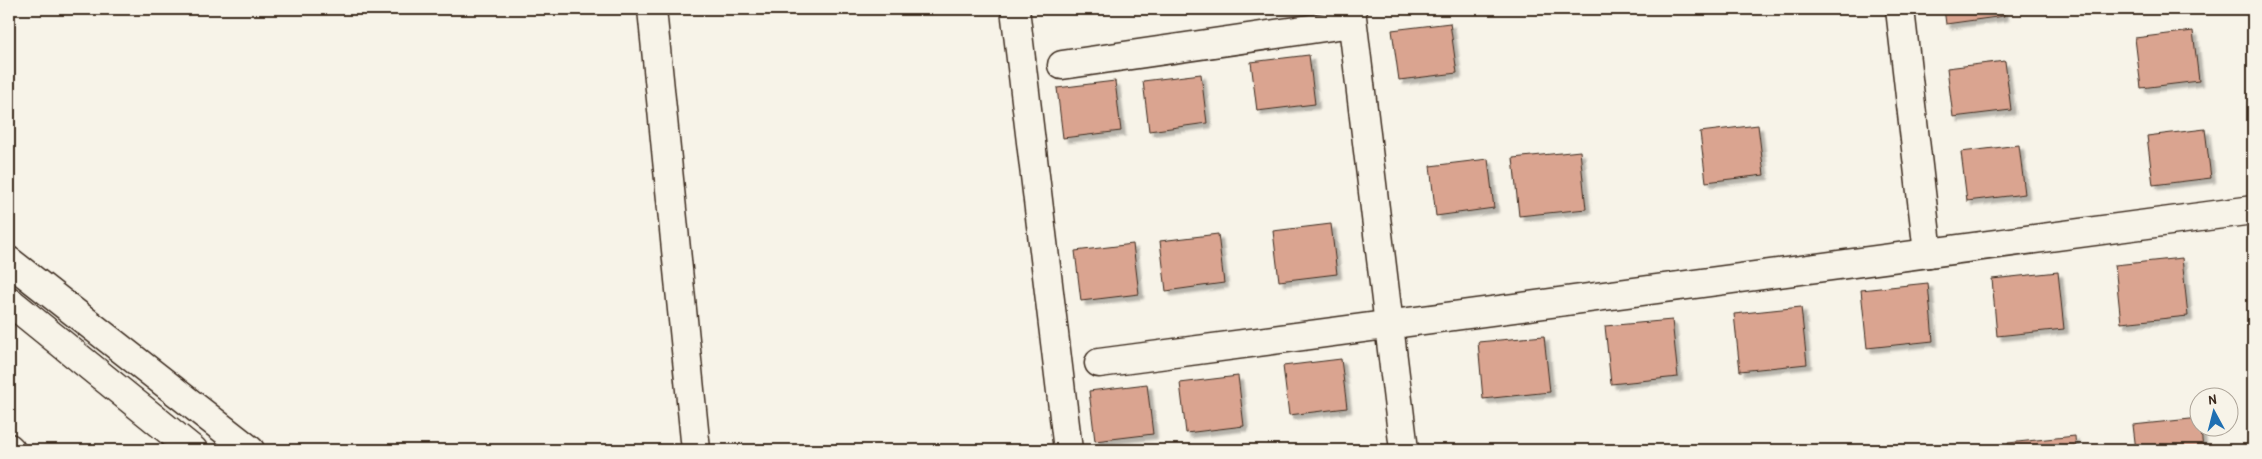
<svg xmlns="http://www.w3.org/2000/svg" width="2262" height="459" font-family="'Patrick Hand',sans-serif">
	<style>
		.building { fill: #daa490; stroke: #3b2a1e; filter: url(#shadow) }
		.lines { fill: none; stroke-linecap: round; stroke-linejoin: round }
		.minor-casing { stroke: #3b2a1e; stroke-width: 31 }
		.minor { stroke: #f7f3e8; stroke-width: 28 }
	</style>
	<defs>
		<filter id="shadow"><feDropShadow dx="4.5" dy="4.5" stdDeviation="1" flood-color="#0004"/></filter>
	</defs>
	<rect width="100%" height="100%" fill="#f7f3e8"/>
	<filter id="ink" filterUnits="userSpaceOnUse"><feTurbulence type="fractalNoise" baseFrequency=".02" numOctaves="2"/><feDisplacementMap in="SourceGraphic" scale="10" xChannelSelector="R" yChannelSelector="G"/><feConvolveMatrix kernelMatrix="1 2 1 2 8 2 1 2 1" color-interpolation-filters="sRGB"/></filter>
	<g filter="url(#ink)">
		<g class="building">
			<polygon points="1944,9 2003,9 2004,16 1946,24"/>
			<polygon points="1450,23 1457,73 1399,80 1392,30"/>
			<polygon points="2193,31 2199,81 2141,88 2135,38"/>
			<polygon points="1309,55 1315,104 1257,111 1251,62"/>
			<polygon points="2005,61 2011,110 1953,117 1947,68"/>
			<polygon points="1201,74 1207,123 1149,131 1143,81"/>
			<polygon points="1115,81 1121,131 1063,138 1057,88"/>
			<polygon points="1758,125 1764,175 1706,182 1700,132"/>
			<polygon points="2205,129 2211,178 2153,185 2147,136"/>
			<polygon points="2019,145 2025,194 1967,201 1961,152"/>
			<polygon points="1580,151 1586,209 1519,216 1513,158"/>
			<polygon points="1488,159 1494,208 1436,216 1430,166"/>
			<polygon points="1331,224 1337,274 1279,281 1273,231"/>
			<polygon points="1218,234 1224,283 1166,291 1160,241"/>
			<polygon points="1133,244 1139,294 1081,301 1075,251"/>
			<polygon points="2182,258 2188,316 2121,323 2115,265"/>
			<polygon points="2058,272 2064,329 1997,336 1992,279"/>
			<polygon points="1928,283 1933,341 1867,348 1861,290"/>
			<polygon points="1801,307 1807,364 1740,371 1734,314"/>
			<polygon points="1672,320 1678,377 1611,384 1605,326"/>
			<polygon points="1544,336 1550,392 1483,399 1478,342"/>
			<polygon points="1341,359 1347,408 1289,415 1283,366"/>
			<polygon points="1238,376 1244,426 1186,433 1180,383"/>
			<polygon points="1147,384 1153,434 1095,441 1089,391"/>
			<polygon points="2200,418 2203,450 2136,450 2133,425"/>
			<polygon points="2075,436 2076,450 2009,450 2008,443"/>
		</g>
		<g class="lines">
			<g class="minor-casing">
				<g id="minor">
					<polyline points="652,9 696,450"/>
					<polyline points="1015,9 1068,450"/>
					<polyline points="1351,9 1404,450"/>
					<polyline points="1900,9 1928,253"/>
					<polyline points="1062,65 1352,23"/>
					<polyline points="9,261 250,450"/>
					<polyline points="9,301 193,450"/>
					<polyline points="1099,363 2253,210"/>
					<polyline points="9,448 11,450"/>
				</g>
			</g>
			<use href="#minor" class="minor"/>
		</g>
	</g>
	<rect width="2262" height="459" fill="none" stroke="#f7f3e8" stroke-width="30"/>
	<rect x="15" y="15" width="2232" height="429" fill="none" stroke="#3b2a1e" stroke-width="2" filter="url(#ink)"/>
	<g transform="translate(2214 412) rotate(353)"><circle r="24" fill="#f7f3e8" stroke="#aca397"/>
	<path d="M0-4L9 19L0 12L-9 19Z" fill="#1f6fb2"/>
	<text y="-8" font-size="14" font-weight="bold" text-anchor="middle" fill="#3b2a1e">N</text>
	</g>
</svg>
